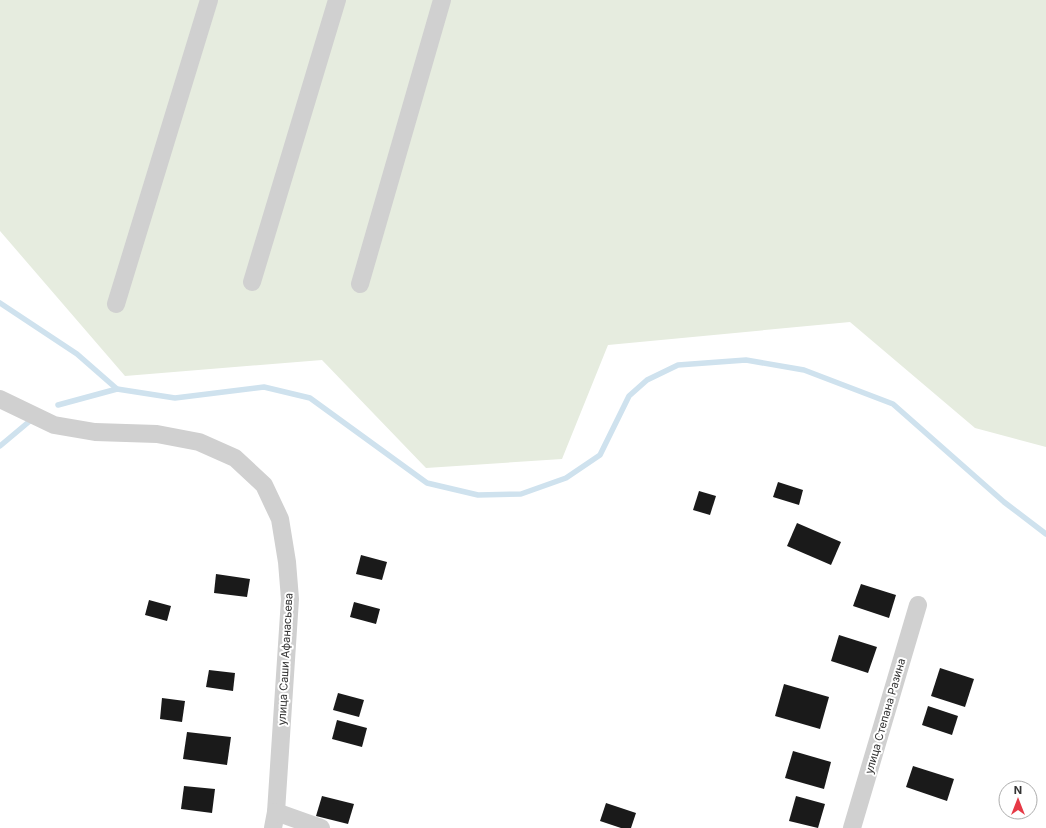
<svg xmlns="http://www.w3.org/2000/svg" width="1046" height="828" font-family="Inter,sans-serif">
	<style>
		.garden { fill: #e6ecdf }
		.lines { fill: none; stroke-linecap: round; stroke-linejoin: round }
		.stream { stroke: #cfe2ee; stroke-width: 5.5 }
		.building { fill: #1a1a1a }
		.minor { stroke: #d0d0d0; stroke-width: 18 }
		.labels { text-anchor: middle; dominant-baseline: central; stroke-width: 4; stroke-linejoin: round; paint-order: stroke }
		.street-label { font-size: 11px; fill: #333; stroke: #fff }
	</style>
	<rect width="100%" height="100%" fill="#fff"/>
	<polygon class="garden" points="0,0 1046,0 1046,447 975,428 850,322 608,345 562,459 426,468 322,360 125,376 0,231"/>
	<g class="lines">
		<g class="stream">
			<polyline points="0,303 77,354 117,389 175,398 264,387 310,398 427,483 478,495 521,494 566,478 600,455 629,396 647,380 678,365 746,360 804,370 893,404 1004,502 1046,534"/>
			<polyline points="58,405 117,389"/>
			<polyline points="0,446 31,420"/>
		</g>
	</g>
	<g class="building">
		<polygon points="778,482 803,490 799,505 773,497"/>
		<polygon points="699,491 716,496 710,515 693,510"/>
		<polygon points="797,523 841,542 831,565 787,546"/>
		<polygon points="361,555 387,562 382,580 356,574"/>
		<polygon points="216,574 250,579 247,597 214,593"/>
		<polygon points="861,584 896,595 889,618 853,606"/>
		<polygon points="149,600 171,606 167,621 145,615"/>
		<polygon points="354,602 380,609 376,624 350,617"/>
		<polygon points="839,635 877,647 868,673 831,661"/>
		<polygon points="940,668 974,679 965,707 931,696"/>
		<polygon points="209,670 235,673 233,691 206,687"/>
		<polygon points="784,684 829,697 820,729 775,716"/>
		<polygon points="338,693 364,700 359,717 333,710"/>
		<polygon points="162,698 185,701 182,722 160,719"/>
		<polygon points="928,706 958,716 952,735 922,725"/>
		<polygon points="337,720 367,728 362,747 332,739"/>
		<polygon points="187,732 231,737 227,765 183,759"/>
		<polygon points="793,751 831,762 824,789 785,778"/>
		<polygon points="913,766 954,779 947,801 906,787"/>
		<polygon points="184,786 215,789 212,813 181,809"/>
		<polygon points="322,796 354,804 348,824 316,816"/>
		<polygon points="796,796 825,804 818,828 789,821"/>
		<polygon points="606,803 636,813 631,828 621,828 600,821"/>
	</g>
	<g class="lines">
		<g class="minor">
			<polyline points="252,282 337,0"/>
			<polyline points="360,284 442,0"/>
			<polyline points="116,304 209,0"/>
			<polyline points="0,399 54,425 95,432 157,434 199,442 235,458 264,485 280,519 287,562 290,599 276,812 273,828"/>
			<polyline points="276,812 321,828"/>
			<polyline points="852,828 918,605"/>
		</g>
	</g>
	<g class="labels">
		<g class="street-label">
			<text transform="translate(285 659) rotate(-87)">улица Саши Афанасьева</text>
			<text transform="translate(885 716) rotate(-74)">улица Степана Разина</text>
		</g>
	</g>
	<g transform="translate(1018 800)"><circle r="19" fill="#ffffff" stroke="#adadad"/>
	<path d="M0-3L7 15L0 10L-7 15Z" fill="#e63946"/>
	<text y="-6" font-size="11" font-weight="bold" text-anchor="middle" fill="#333333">N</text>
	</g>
</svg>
